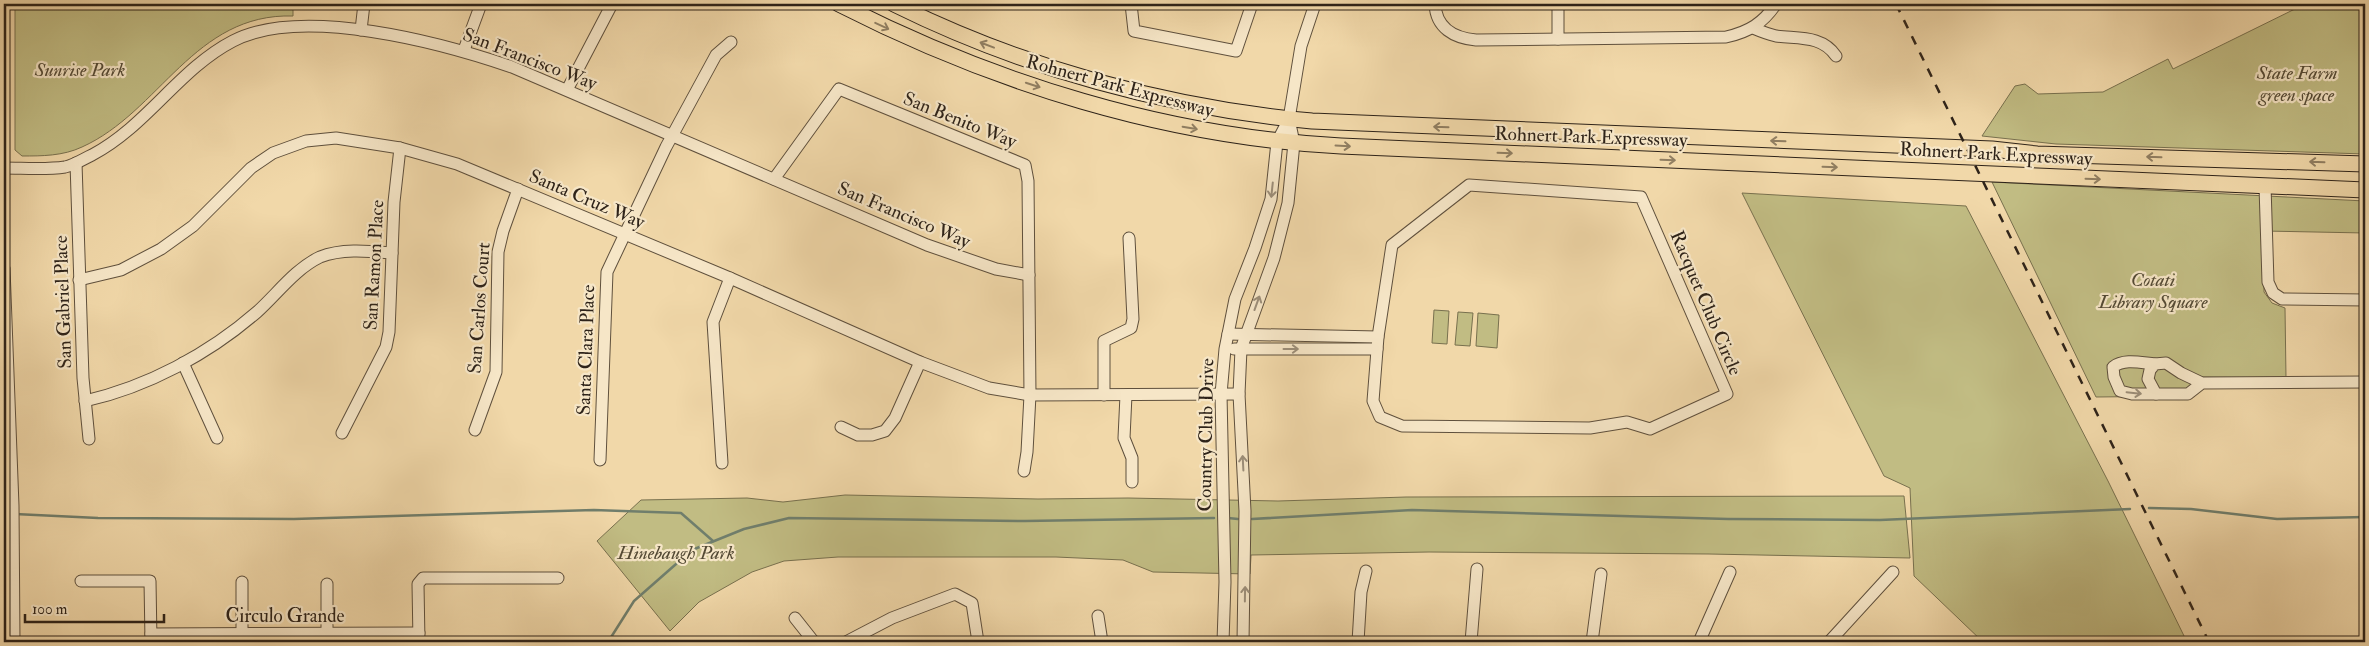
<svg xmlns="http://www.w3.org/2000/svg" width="2369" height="646" font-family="'IM FELL Double Pica',serif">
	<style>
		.green { fill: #c1bc83; stroke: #78704e }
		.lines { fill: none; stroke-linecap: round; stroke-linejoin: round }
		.stream { stroke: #707e6c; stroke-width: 2.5 }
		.minor-casing { stroke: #5f503d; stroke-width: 13 }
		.major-casing { stroke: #2e2319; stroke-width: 17 }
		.minor { stroke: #f6e6c7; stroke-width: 11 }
		.major { stroke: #f1d8a9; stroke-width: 15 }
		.rail { stroke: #2e2319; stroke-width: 2.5; stroke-dasharray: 9 9; stroke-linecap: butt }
		.oneway { stroke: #907e61 }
		.oneway2 { stroke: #9c8e79 }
		.labels { text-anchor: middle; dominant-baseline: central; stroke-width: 4.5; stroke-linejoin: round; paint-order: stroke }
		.street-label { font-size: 19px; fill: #2e2319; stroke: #f6e6c7 }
		.park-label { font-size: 19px; font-style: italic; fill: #534934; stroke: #f6e6c7 }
	</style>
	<rect width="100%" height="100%" fill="#f1d8a9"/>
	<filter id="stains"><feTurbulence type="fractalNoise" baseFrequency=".004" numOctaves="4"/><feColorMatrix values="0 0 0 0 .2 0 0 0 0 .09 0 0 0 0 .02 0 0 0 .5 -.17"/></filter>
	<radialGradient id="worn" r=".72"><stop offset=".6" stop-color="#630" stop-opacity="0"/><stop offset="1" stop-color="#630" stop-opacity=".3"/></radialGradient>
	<g class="green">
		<path d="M15 4H293V16C194 13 160 112 82 147 63 156 42 156 22 156L15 150Z"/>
		<polygon points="2301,4 2365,4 2365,154 2056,144 1982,136 2015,86 2025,84 2038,94 2103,92 2168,59 2173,69 2301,6"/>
		<polygon points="1992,182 2365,201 2365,233 2264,231 2264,292 2272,303 2285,308 2286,378 2200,377 2192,396 2096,397"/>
		<polygon points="1742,193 1966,206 2108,481 2187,642 1983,642 1914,576 1910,488 1884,476"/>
		<polygon points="1434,310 1449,311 1447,344 1432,343"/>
		<polygon points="1458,312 1473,313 1470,346 1455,345"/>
		<polygon points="1478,313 1499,315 1497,348 1476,346"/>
		<polygon points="845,495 1038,499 1128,498 1278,501 1406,497 1904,496 1910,558 1709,554 1429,552 1251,555 1250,574 1153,572 1123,560 1056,557 838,557 784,561 752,572 699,602 670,631 597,541 641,500 747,498 783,502"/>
	</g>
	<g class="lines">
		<g class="stream">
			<polyline points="2149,508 2191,509 2277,519 2365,517"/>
			<polyline points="15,514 98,518 294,519 594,510 681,513 713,541"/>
			<polyline points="1228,518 1238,519"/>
			<polyline points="1252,519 1412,510 1728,519 1880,520 2130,509"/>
			<polyline points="608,642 634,601 692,550 744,529 789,518 1025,521 1214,518"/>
		</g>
		<g class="minor-casing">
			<g id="minor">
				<polyline points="1131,4 1134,31 1236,51 1252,4"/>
				<path d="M1435 4C1436 28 1454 38 1476 40L1726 37C1749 32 1763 23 1776 4"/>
				<polyline points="1558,4 1558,39"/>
				<path d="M1753 28C1760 31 1768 34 1776 36 1798 39 1822 35 1836 56"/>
				<polyline points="361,30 364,4"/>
				<polyline points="464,50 481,4"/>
				<polyline points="567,90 612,4"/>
				<polyline points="76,163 83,378 89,439"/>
				<path d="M4 168C23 168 46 170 65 167 75 165 83 159 92 155 147 126 179 69 233 41 302 5 442 43 512 67L927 245 996 269 1029 275"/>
				<polyline points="774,179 839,89 1025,165 1028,181 1030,395 1027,452 1024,471"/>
				<polygon points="1469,185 1641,197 1727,394 1650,429 1627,422 1590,428 1402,426 1380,417 1373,401 1378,337 1392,245"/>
				<polyline points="2265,186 2268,282 2273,293 2282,299 2365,300"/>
				<polyline points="4,268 13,506 14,642"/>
				<polyline points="79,280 121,270 161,249 193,226 251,168 273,153 306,141 336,138 400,148 457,164 730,278 920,362 989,388 1030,395 1239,394"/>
				<polyline points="1228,334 1378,337"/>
				<polyline points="1234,349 1377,349"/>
				<polyline points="183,363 217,438"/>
				<path d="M2155 364C2142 363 2124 358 2113 367L2114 377 2120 391 2132 394H2156"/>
				<polyline points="2202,383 2188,394 2156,394 2148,379 2150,370 2155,364 2166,363 2181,373 2202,383 2365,382"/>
				<polyline points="1104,395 1104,341 1131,328 1133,319 1129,238"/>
				<polyline points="1126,395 1124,438 1132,458 1132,482"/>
				<path d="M85 401C147 387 209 354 257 312 277 294 295 269 320 257 342 248 369 251 392 253"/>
				<polyline points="841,427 858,435 872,435 885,431 895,418 920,362"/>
				<polyline points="475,430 496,372 498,252 503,231 518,189"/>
				<polyline points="342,433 386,347 389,332 394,202 400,148"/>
				<polyline points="600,460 607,272 666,147 716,55 731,42"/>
				<polyline points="722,463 713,322 730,278"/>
				<polyline points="81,581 150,581 151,641"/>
				<polyline points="242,582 242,634"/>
				<polyline points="327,584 327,634"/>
				<polyline points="1098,616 1102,642"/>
				<polyline points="795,618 814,642"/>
				<polyline points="151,634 419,633"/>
				<polyline points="419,642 418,584 423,578 558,578"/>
				<polyline points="846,642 892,618 955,594 972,603 978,642"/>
				<polyline points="1223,642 1225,582 1221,394 1225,349 1235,299 1255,248 1271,199 1277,142 1289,119 1301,46 1315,4"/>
				<polyline points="1243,642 1245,511 1239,394 1241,349 1274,258 1288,203 1294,143 1289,119"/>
				<polyline points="1358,642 1361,592 1366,571"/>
				<polyline points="1471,642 1477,569"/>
				<polyline points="1592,642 1601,574"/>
				<polyline points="1699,642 1730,572"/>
				<polyline points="1829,642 1893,572"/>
			</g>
		</g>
		<g class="major-casing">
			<g id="major">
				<path d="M839 4C994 83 1166 137 1341 146L2365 190"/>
				<path d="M894 4C1023 68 1168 108 1312 121L1992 149 2037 154 2365 164"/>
			</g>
		</g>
		<use href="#minor" class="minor"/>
		<use href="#major" class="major"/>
		<polyline class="rail" points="1896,4 2209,642"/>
	</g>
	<defs><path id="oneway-shaft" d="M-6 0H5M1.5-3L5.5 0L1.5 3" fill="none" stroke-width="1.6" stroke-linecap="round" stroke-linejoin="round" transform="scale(1.25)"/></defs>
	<g class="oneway">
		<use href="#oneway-shaft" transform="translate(882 26) rotate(25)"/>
		<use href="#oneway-shaft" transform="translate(987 45) rotate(-159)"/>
		<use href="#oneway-shaft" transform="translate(1033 85) rotate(18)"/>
		<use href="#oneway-shaft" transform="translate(1441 127) rotate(-178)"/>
		<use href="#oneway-shaft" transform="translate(1190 128) rotate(10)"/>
		<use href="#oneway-shaft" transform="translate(1778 141) rotate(-178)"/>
		<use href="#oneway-shaft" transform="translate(1343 146) rotate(3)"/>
		<use href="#oneway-shaft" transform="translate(1505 153) rotate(2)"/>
		<use href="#oneway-shaft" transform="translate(2154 157) rotate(-178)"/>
		<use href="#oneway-shaft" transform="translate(1668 160) rotate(2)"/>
		<use href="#oneway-shaft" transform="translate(2317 162) rotate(-178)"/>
		<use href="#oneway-shaft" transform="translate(1830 167) rotate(2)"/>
		<use href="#oneway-shaft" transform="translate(2093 179) rotate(2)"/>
	</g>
	<g class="oneway2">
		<use href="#oneway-shaft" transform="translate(1272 190) rotate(96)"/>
		<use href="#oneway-shaft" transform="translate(1257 303) rotate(-70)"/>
		<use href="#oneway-shaft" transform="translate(1291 349)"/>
		<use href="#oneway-shaft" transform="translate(2134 393) rotate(6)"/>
		<use href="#oneway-shaft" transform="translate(1243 463) rotate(-93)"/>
		<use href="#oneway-shaft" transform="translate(1245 594) rotate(-89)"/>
	</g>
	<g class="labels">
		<g class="street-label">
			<text transform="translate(530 59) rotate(21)">San Francisco Way</text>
			<text transform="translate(1120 86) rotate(15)">Rohnert Park Expressway</text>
			<text transform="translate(960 120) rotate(22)">San Benito Way</text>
			<text transform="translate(1591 137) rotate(2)">Rohnert Park Expressway</text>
			<text transform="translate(1996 154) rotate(3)">Rohnert Park Expressway</text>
			<text transform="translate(587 199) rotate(23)">Santa Cruz Way</text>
			<text transform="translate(904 215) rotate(23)">San Francisco Way</text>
			<text transform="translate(374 265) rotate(-87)">San Ramon Place</text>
			<text transform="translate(63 302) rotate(-92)">San Gabriel Place</text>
			<text transform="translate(1706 303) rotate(67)">Racquet Club Circle</text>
			<text transform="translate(479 308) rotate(-86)">San Carlos Court</text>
			<text transform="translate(586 350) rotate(-88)">Santa Clara Place</text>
			<text transform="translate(1206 435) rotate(-89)">Country Club Drive</text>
			<text x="285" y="616">Circulo Grande</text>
		</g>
		<g class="park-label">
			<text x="80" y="70">Sunrise Park</text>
			<text x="2297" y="73">State Farm<tspan x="2297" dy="22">green space</tspan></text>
			<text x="2153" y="280">Cotati<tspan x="2153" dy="22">Library Square</tspan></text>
			<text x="676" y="553">Hinebaugh Park</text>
		</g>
	</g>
	<rect width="2369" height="646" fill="none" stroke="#f1d8a9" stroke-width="20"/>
	<rect x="5" y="5" width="2359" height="636" fill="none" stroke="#2e2319" stroke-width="2.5"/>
	<rect x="10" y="10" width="2349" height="626" fill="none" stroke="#2e2319"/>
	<path d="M25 614v8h139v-8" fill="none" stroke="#2e2319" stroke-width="2.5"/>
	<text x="32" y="614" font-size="15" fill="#2e2319" stroke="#f6e6c7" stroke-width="4" paint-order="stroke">100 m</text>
	<rect width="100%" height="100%" filter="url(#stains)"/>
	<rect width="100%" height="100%" fill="url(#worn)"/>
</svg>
